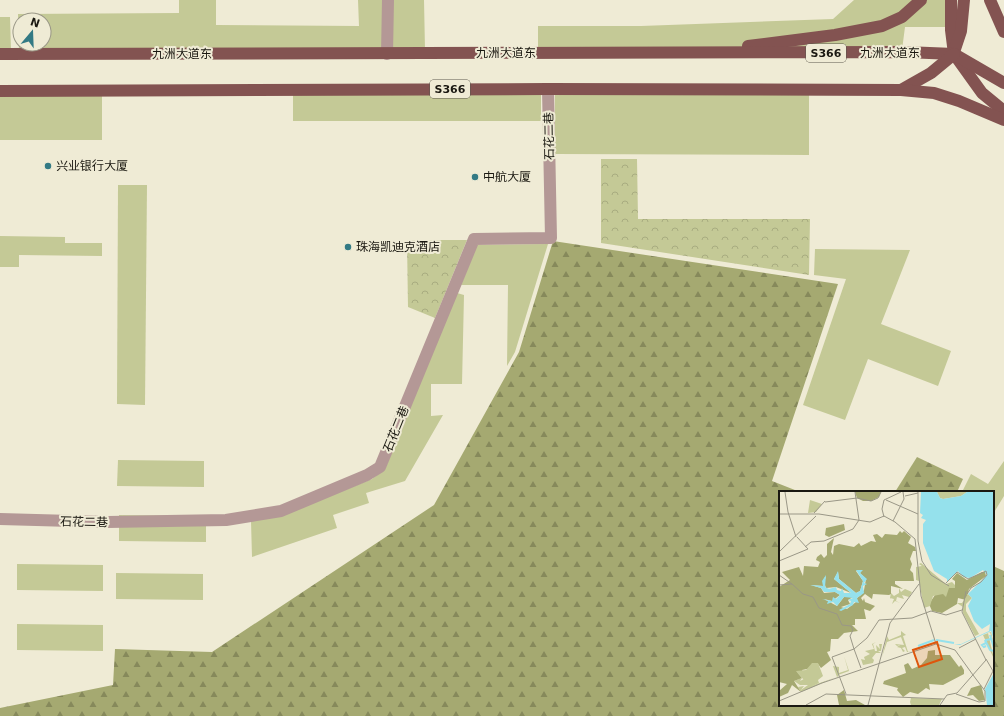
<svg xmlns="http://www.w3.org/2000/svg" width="1004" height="716" font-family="'DejaVu Sans','Noto Sans SC',sans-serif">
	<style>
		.grass { fill: #c4c996; fill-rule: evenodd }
		.forest { fill: url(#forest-firs) }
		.park { fill: url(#park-crowns) }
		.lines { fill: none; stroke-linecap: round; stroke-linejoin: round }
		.street { stroke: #b49896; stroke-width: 12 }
		.primary { stroke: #835351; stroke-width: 12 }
		.poi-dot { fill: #337a84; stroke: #efebd5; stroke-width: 1.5 }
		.labels { text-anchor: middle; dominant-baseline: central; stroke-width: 4; stroke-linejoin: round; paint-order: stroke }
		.shield { fill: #efebd5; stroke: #5a574c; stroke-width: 1 }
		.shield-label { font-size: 11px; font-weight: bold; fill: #1a1811 }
		.street-label { font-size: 12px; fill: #1a1811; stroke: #efebd5 }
		.poi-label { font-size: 12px; fill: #1a1811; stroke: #efebd5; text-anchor: start }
		.inset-river { fill: none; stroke: #95e1ec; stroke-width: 2 }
		.inset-road { fill: none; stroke: #9a9787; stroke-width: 1 }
		.view { fill: #de560c; fill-opacity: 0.15; stroke: #de560c; stroke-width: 2 }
		.inset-edge { fill: none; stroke: #1a1811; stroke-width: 2 }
	</style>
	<defs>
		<pattern id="forest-firs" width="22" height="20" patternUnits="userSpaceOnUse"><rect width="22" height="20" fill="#a5a971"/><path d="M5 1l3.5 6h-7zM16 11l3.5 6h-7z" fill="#86895b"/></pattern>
		<pattern id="park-crowns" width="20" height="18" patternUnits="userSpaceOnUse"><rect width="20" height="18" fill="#c4c996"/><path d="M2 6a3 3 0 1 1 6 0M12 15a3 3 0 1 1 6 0" fill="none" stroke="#a8ac80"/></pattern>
	</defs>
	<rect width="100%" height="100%" fill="#efebd5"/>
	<g class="grass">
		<path d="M179 0H216V25L359 26 358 0H424L425 50H19L18 14 179 13ZM20 20H44V44H20Z"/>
		<polygon points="854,0 947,0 948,27 905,27 902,50 538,49 538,26 641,26 833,19"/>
		<polygon points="0,17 10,17 11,51 0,51"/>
		<rect x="293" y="93" width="248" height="28"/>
		<polygon points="555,94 809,95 809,155 555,154"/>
		<rect x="0" y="96" width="102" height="44"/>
		<polygon points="118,185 147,185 145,405 117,404"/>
		<polygon points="0,236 65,237 65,243 102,243 102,256 19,255 19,267 0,267"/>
		<polygon points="548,244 515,352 507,366 508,285 461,285 477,245"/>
		<polygon points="815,249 910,250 881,324 951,351 938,386 868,359 845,420 803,405 846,279 814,275"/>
		<polygon points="457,293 464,295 462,384 431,384 431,416 443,415 405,481 366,493 369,503 333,515 337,528 252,557 251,521 288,513 372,479 385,469"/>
		<polygon points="118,460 204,461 204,487 117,486"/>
		<polygon points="1004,461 1004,496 993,514 993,492 962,492 971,474 988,484"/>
		<polygon points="119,515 206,516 206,542 119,541"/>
		<polygon points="17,564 103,565 103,591 17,590"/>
		<polygon points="116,573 203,574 203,600 116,599"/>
		<polygon points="17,624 103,625 103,651 17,650"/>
	</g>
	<g class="forest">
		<polygon points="553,241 838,284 772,481 800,492 780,492 780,705 993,705 993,566 1004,571 1004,716 0,716 0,708 113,685 115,649 212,652 434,505 519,352"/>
		<polygon points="917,457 963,479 957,492 895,492"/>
	</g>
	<g class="park">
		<polygon points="601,159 637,159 638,219 810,219 809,275 601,243"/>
		<polygon points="407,240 467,240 435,318 408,307"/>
	</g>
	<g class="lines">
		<g class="street">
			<polyline points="387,54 388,0"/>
			<polyline points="0,519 108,522 226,520 281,511 367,475 380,467 474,239 551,238 548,89"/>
		</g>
		<g class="primary">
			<polyline points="951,0 951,30 954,54 982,93 1004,111"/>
			<polyline points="990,0 1004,32"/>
			<polyline points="748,46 835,35 882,26 902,17 921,0"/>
			<polyline points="955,49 961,31 964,0"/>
			<polyline points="0,54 905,52 954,54 1004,83"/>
			<polyline points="901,90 931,73 954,54"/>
			<polyline points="0,91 548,89 901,90 934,93 959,101 1004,120"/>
		</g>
	</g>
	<g class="poi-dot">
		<circle cx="48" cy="166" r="4"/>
		<circle cx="475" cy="177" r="4"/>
		<circle cx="348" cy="247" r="4"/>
	</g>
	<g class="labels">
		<g class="shield">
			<rect x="806" y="44" width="40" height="18" rx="3"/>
			<rect x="430" y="80" width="40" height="18" rx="3"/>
		</g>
		<g class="shield-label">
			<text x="826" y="53">S366</text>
			<text x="450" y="89">S366</text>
		</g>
		<g class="street-label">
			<text x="506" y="53">九洲大道东</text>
			<text x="890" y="53">九洲大道东</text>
			<text x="182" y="54">九洲大道东</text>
			<text transform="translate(549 136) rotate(-91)">石花二巷</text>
			<text transform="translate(396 429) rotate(-68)">石花二巷</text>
			<text transform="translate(84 522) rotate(1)">石花二巷</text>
		</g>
		<g class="poi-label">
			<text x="56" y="166">兴业银行大厦</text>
			<text x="483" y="177">中航大厦</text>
			<text x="356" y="247">珠海凯迪克酒店</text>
		</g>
	</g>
	<g transform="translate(779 491)">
		<rect width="215" height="215" fill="#efebd5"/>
		<path d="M120 97 122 101 126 98 133 101 130 106 123 104 125 108 118 106 117 110 121 112 116 110 113 113 115 108 111 107 110 112 112 102 115 105 120 102ZM122 140 127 144 124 145 129 161 140 158 128 161 126 156 123 157 126 160 124 161 122 157 118 156 121 154 118 155 116 153 125 154 122 146 108 151 103 166 108 145 110 149 122 144ZM211 141 209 142 215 168 204 144 212 141 215 154ZM97 151 94 153 96 160H98L97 154 101 158 100 153H103L102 160H99L102 162H97L93 167 95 169 94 172 84 174 82 168 86 169 85 166 91 163 86 160 95 158 93 153ZM65 165 70 180 59 184 60 185 22 201 19 196 25 195 22 199 29 194H21L15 190 23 187 21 190 25 188 30 193 32 192V195L58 186 54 175 60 176V182L69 179Z" fill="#c4c996"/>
		<path d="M76 1H102L100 6 92 10H84L78 7ZM65 33 66 39 50 46 46 44 47 37ZM121 40 123 42 125 40 132 46 129 52 136 56 137 60H134L131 68 133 73 131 79 134 82 135 90H116V93L124 98 112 95V103L110 104 94 103 93 108 86 103 82 107 84 110 85 107 86 111 96 115 91 120 85 118 87 128H76V134H73L79 140 65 142 59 148H52L51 160 48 161 52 169 42 177 39 173 38 176 23 179 29 191 17 180 23 187 15 190 22 201 13 194 9 202 0 206V200L8 193 0 191V96L11 89 3 81 20 76 24 85 25 75 39 76 41 71 37 69 38 66 42 63 45 67 48 64V53L55 47 52 61 54 64 55 55 60 53 75 56 80 52 82 55 92 50 97 51 94 44 98 43 103 47 106 43 118 44ZM83 79 81 82 87 88 85 99 82 104 78 107 77 111 68 118 62 116 71 113 69 109 74 106H65L58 115 45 108 53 110 61 104 56 101 45 102 42 97 32 94 44 95 45 87 47 86 45 91 47 97 57 96 72 102 55 88 59 81 60 88 77 102 81 100 84 90 77 80ZM203 81H206L207 85 190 98 187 109 179 107 178 113 163 122 153 120 150 113 156 104 150 95 176 97V90L173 88 178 82 188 89ZM156 159V164H171L180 176 182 174 185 179V183L164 194 150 193 151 199 147 197 139 203 131 201 124 206 118 199 119 197 104 193 105 190 127 182 125 174 129 172 133 178 142 174 148 167 149 160ZM202 194 206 209 200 210 194 204 188 205 192 197ZM65 199 68 210 77 209 86 214H58H60L58 204Z" fill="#a5a971" fill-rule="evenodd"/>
		<path d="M158 1H188L182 5 164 8 161 7ZM31 9 43 13 37 21 29 22ZM142 72 167 93 173 91 176 94V97H170L167 106 164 103 154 105 151 115 145 117 140 90 137 89V76L143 75 140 73ZM189 103 193 107 187 113V120L200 143 196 145 184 122V116L178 112H183ZM33 172H39L44 185 39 189 40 192 31 196 17 180 27 179ZM132 207 163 208 160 214H132L131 211H127H131Z" fill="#c4c996"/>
		<path d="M142 1H158L161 7 164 8 182 5 188 1H215V149L212 140 181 154 175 153H182L210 140 211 133 203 138 195 130 189 115 193 107 189 103 208 84 204 79 191 87 184 86 179 80 168 91V88L155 80 144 52V33L147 29 142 27 144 24 141 22ZM77 79H84L81 82 88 88 85 92 88 93 84 95 85 102 78 107 80 112 75 111 74 114 62 120 60 119 71 113 72 110 69 109 74 107 65 106 58 115 54 111 48 113 49 110 43 108 53 110 54 106 57 108 61 104 56 101H45L42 97 31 94 44 95 43 90 47 84 46 96 50 98 57 96 58 99 62 100 63 97 65 102H72L55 88 59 80 60 88 77 102 81 100 84 90ZM215 182V214H208L206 198Z" fill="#95e1ec"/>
		<path class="inset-river" d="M211 144 215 157M212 148 207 149V151L211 159 215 160M157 149 175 152M206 149 207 152 203 154 205 156 207 155M139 155 155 149"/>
		<path class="inset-road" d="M6 1 9 21 17 46M139 1V50L143 70 152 84 170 95M126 5 139 2M107 9 139 23M46 11 78 7 92 10 99 7 102 1M35 22 46 10M0 23H40L91 31 105 25 116 31 136 48 142 105 157 153M105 26 103 18 105 9 122 1M114 30 125 8 124 1M26 56 32 51 45 50 74 38 80 29 76 1M0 61 37 25M0 70 29 58 18 46M0 84 13 93M167 92 178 81 189 88 207 80 208 84 202 91 192 97 188 103M0 94 13 93 24 103 34 106 40 117 58 123 63 134 72 135 74 139 71 145 75 158M180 157 197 148M75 158 82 177M205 198 214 180 207 168M67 203 53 166 75 158 88 147 100 129 133 127 152 120 167 124 183 119M177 203 200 211 206 210V200L194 184M0 210 43 192 157 153 176 159 194 184M27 214 47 203 165 208M89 214 111 132 140 93M161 214 168 204 178 202 207 169 183 121 187 100"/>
		<path class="view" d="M158 151 163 168 140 176 134 159Z"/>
		<rect width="215" height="215" class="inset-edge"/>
	</g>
	<g transform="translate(32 32) rotate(19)"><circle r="19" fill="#efebd5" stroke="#9a9787"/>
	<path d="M0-3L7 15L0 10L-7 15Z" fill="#337a84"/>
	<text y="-6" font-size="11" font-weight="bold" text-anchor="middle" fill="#1a1811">N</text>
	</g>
</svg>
